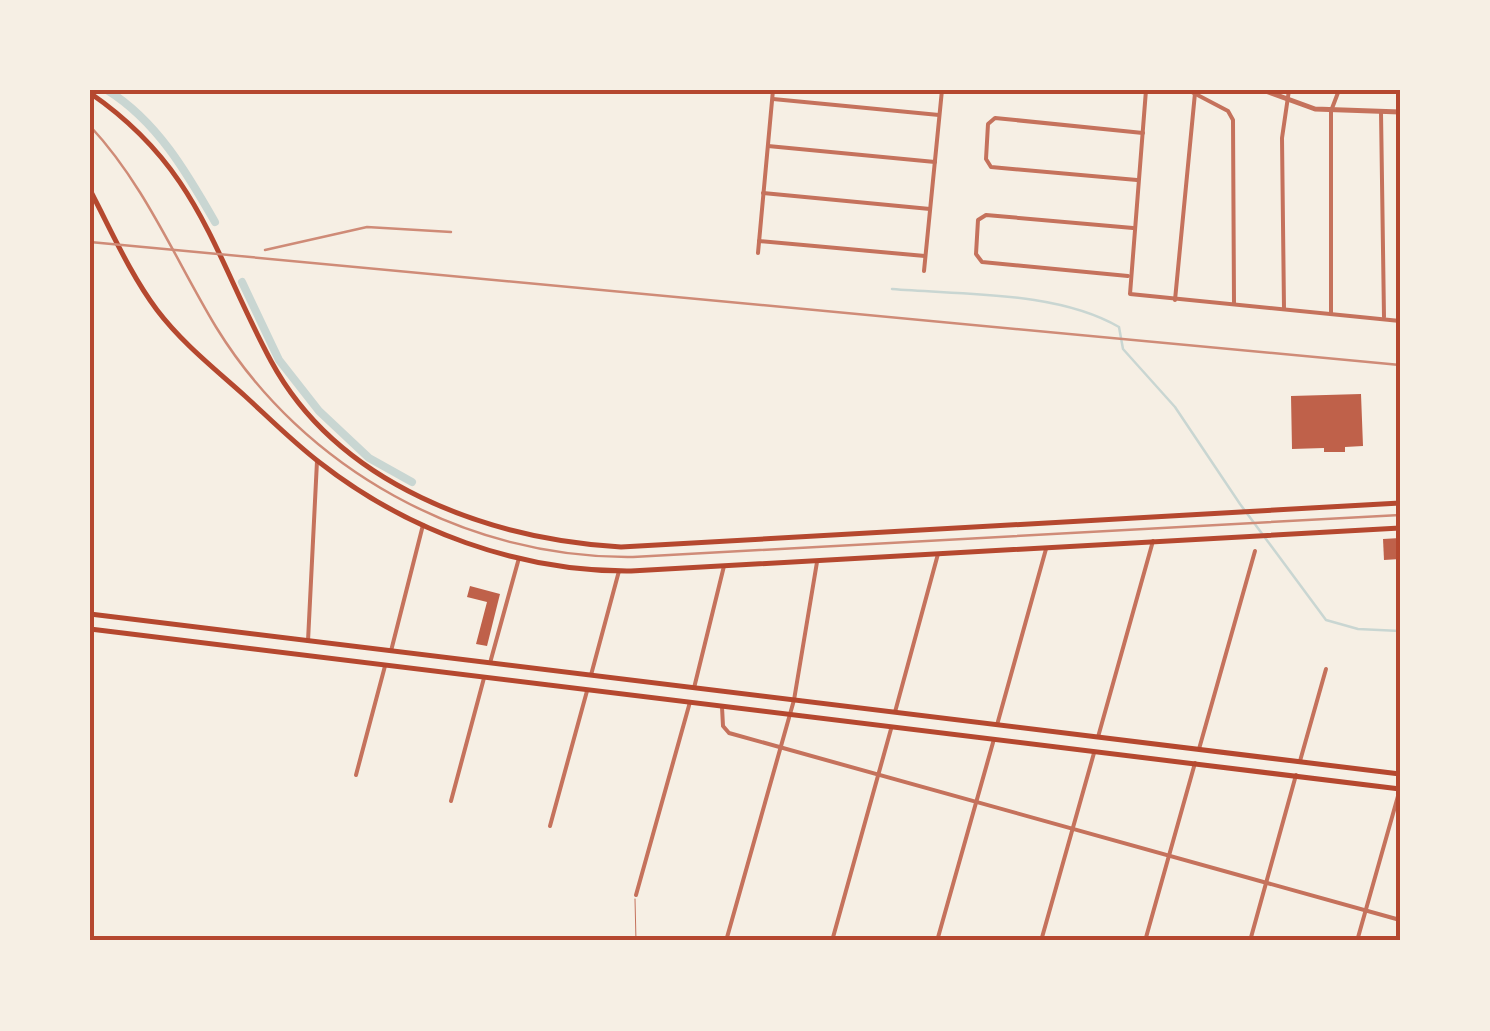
<svg xmlns="http://www.w3.org/2000/svg" width="1490" height="1031" font-family="Rubik,sans-serif">
	<style>
		.lines { fill: none; stroke-linecap: round; stroke-linejoin: round }
		.stream { stroke: #c9d6d2; stroke-width: 2.5 }
		.canal { stroke: #c9d6d2; stroke-width: 8 }
		.building { fill: #bf614a }
		.service { stroke: #c5725c; stroke-width: 1 }
		.minor { stroke: #c5725c; stroke-width: 4 }
		.tertiary { stroke: #c5725c; stroke-width: 5 }
		.primary { stroke: #b5482f; stroke-width: 5 }
		.rail { stroke: #cf8b77; stroke-width: 2.5 }
		.neatline { fill: none; stroke: #b5482f; stroke-width: 4 }
	</style>
	<rect width="100%" height="100%" fill="#f6efe4"/>
	<g class="lines">
		<path class="stream" d="M892 289C964 295 1057 291 1119 327L1123 349 1175 407 1240 504 1326 620 1358 629 1400 631"/>
		<g class="canal">
			<path d="M107 90C157 121 187 173 215 222"/>
			<polyline points="242,282 279,360 319,411 369,458 412,482"/>
		</g>
	</g>
	<g class="building">
		<polygon points="1361,394 1363,446 1345,447 1345,452 1324,452 1324,448 1292,449 1291,396"/>
		<polygon points="1400,538 1400,559 1384,560 1383,539"/>
		<polygon points="470,586 500,594 487,646 476,644 487,602 467,597"/>
	</g>
	<g class="lines">
		<polyline class="service" points="635,899 636,941"/>
		<g class="minor">
			<polyline points="1146,90 1130,294 1400,321"/>
			<polyline points="1188,90 1228,111 1233,120 1234,304"/>
			<polyline points="773,99 939,115"/>
			<polyline points="1381,112 1384,317"/>
			<polyline points="768,146 935,162"/>
			<polyline points="1137,180 991,167 986,159 988,124 995,118 1143,133"/>
			<polyline points="763,193 930,209"/>
			<polyline points="759,241 925,256"/>
			<polyline points="758,253 773,90"/>
			<polyline points="924,271 942,90"/>
			<polyline points="1128,276 982,262 976,254 978,220 986,215 1133,228"/>
			<polyline points="1175,300 1195,93"/>
			<polyline points="1284,309 1282,138 1289,90"/>
			<polyline points="1331,313 1331,111 1339,90"/>
			<polyline points="308,641 317,461"/>
			<polyline points="391,651 423,525"/>
			<polyline points="490,663 519,558"/>
			<polyline points="591,675 619,571"/>
			<polyline points="694,688 724,566"/>
			<polyline points="722,707 723,726 729,733 1400,920"/>
			<polyline points="895,712 938,554"/>
			<polyline points="997,725 1046,549"/>
			<polyline points="1098,737 1153,541"/>
			<polyline points="1199,749 1255,551"/>
			<polyline points="1300,761 1326,669"/>
			<polyline points="356,775 385,666"/>
			<polyline points="451,801 484,678"/>
			<polyline points="550,826 587,691"/>
			<polyline points="636,895 690,702"/>
			<polyline points="726,941 794,700 817,562"/>
			<polyline points="832,941 891,729"/>
			<polyline points="937,941 994,739"/>
			<polyline points="1041,941 1094,753"/>
			<polyline points="1145,941 1195,763"/>
			<polyline points="1250,941 1296,775"/>
			<polyline points="1357,941 1400,789"/>
		</g>
		<polyline class="tertiary" points="1263,90 1315,109 1400,112"/>
		<g class="primary">
			<path d="M90 93C199 168 213 253 271 361 338 485 488 539 621 547L1400 503"/>
			<path d="M90 190C111 230 130 274 157 310 182 343 215 369 245 396 269 418 293 442 319 462 407 531 519 572 631 571L1400 528"/>
			<polyline points="90,614 1400,774"/>
			<polyline points="90,629 1400,789"/>
		</g>
		<g class="rail">
			<path d="M90 126C145 185 175 259 216 327 303 469 466 559 633 557L1400 515"/>
			<polyline points="90,242 1400,365"/>
			<polyline points="265,250 367,227 451,232"/>
		</g>
	</g>
	<rect width="1490" height="1031" fill="none" stroke="#f6efe4" stroke-width="185"/>
	<rect x="92" y="92" width="1306" height="846" class="neatline"/>
</svg>
